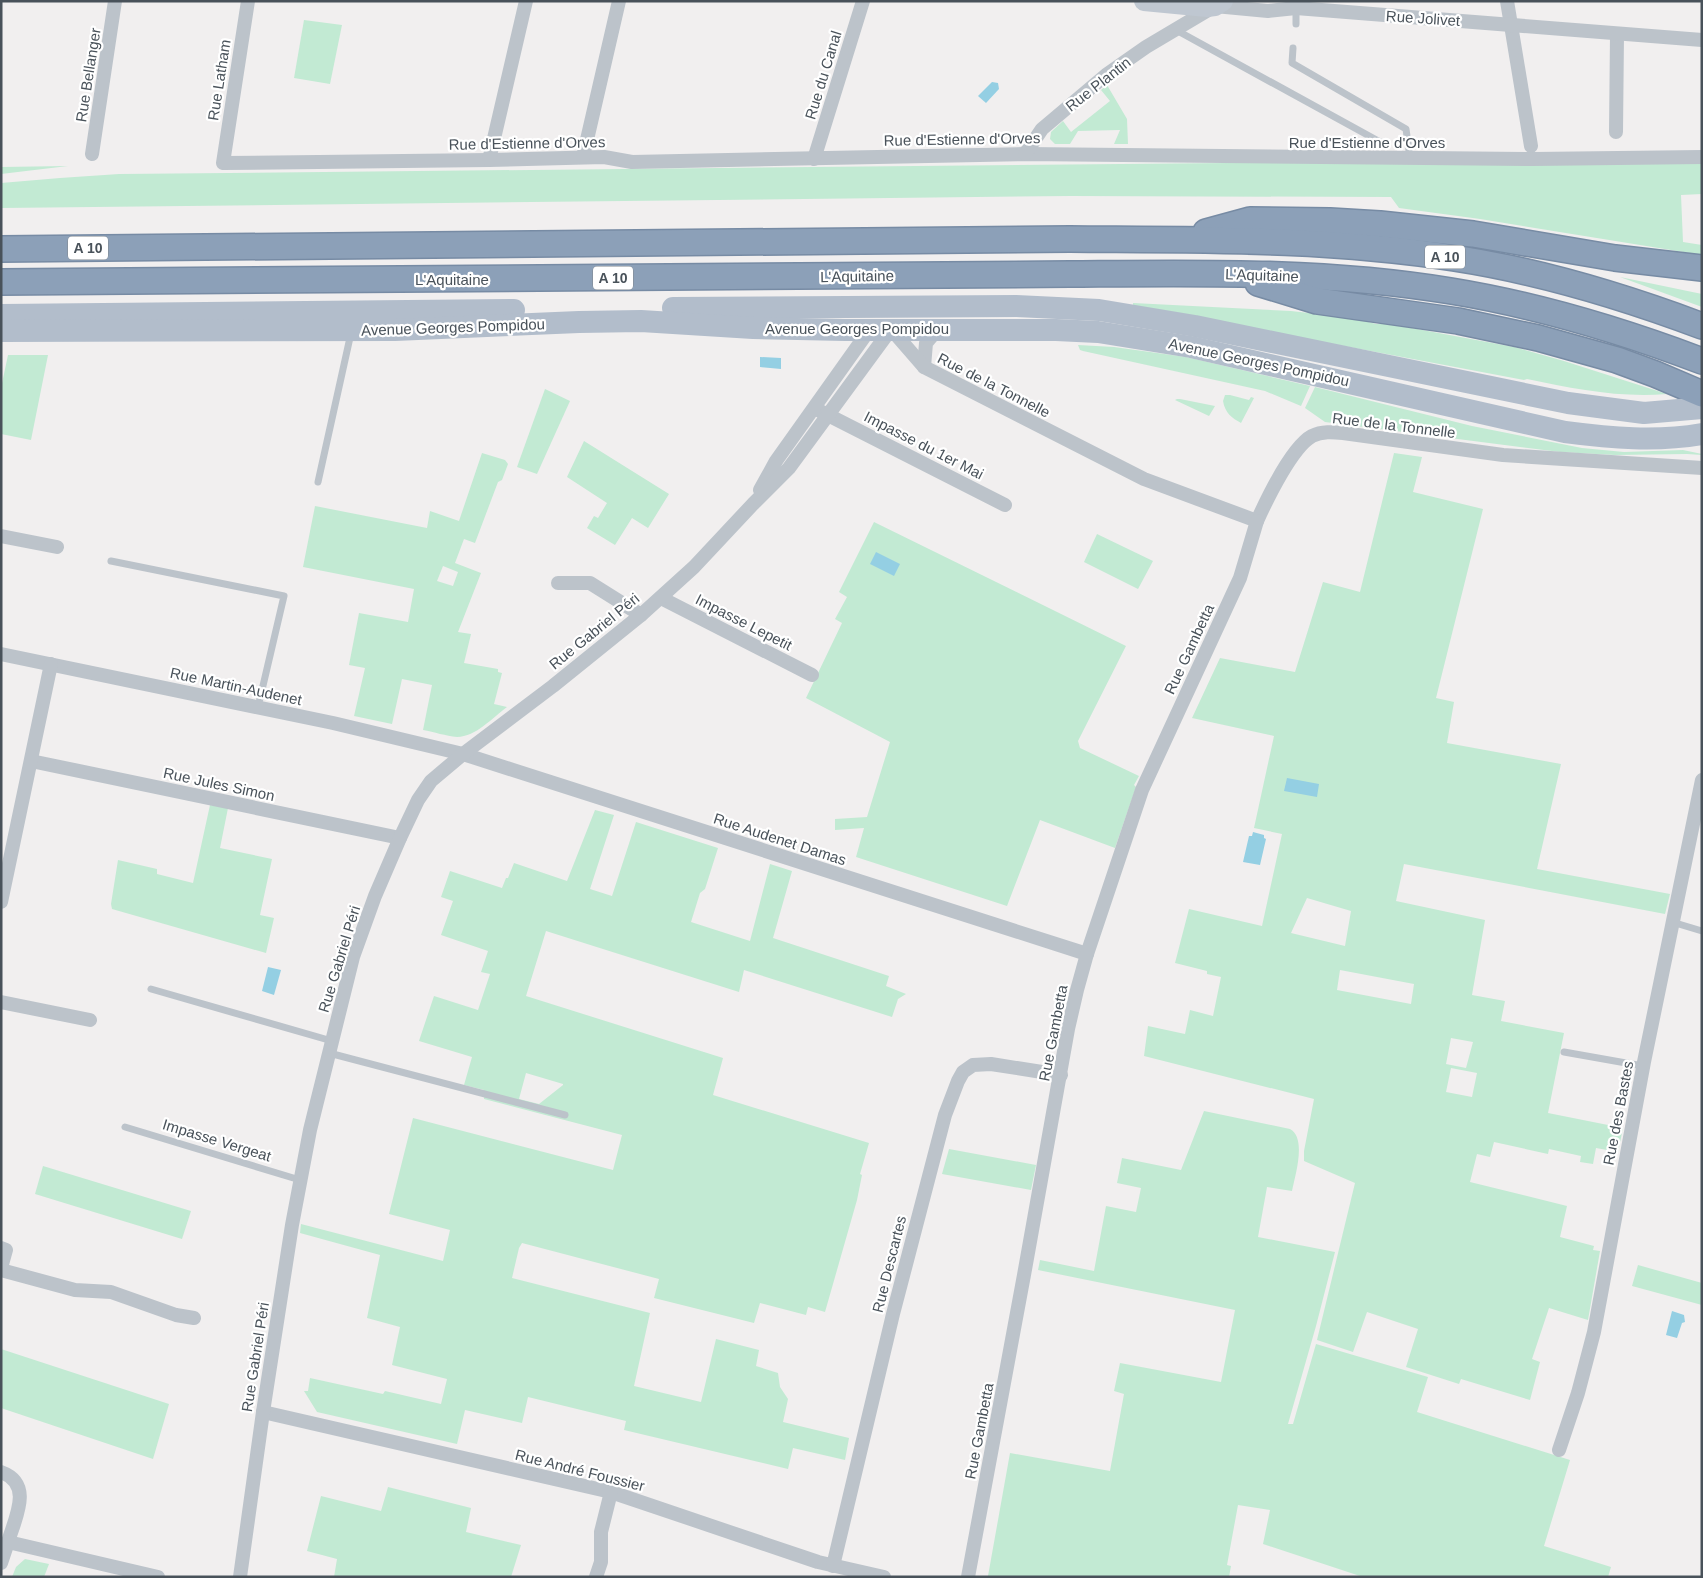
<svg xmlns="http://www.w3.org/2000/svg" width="1703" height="1578" font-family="Helvetica,sans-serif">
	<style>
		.green { fill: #c2ead3; fill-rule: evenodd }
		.water { fill: #94cfe3 }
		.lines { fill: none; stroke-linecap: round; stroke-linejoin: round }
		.highway-casing { stroke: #778ba4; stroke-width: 28 }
		.lane { stroke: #bcc3ca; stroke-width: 7 }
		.street { stroke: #bcc3ca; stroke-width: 14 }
		.secondary { stroke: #bfc7d1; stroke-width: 20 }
		.primary { stroke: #b2bdcb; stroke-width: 22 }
		.highway { stroke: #8ca0b8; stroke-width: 25 }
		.labels { text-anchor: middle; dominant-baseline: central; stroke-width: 4.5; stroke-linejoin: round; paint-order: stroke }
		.shield { fill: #fff; stroke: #80868c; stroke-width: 1 }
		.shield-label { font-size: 14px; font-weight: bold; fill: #49525a }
		.street-label { font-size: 15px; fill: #49525a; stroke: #fff }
	</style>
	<rect width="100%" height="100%" fill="#f1efef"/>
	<g class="green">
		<polygon points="304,20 342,25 330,84 294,78"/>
		<polygon points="1107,85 1127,119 1128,144 1114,144 1120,130 1078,131 1070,144 1055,144 1050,139 1051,132 1063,121 1071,132 1110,101 1101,90"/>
		<polygon points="1226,163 1702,163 1702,194 1681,195 1683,242 1702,245 1702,255 1480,219 1399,208 1391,197 1071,196 1,208 1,183 60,178 119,174"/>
		<polygon points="68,166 1,174 1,167"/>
		<polygon points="1620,277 1702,294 1702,307"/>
		<path d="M1133 303 1291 311 1353 318 1376 324H1390L1514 347 1564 361 1667 394C1620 398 1574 389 1527 379L1524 380 1133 306Z"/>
		<polygon points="1078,345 1114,347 1186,357 1310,386 1301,406 1265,391 1083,351 1080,350"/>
		<polygon points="8,355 48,355 31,440 1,434 1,388"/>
		<polygon points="1315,387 1472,426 1582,448 1624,452 1683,450 1702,454 1702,455 1687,454 1615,455 1560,452 1325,422 1305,408"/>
		<polygon points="545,389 570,401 537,474 517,467"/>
		<path d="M1225 395H1230L1249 400 1251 397 1254 398 1241 423C1232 418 1225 413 1223 401Z"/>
		<polygon points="1177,399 1180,399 1215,406 1209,416 1175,400"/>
		<polygon points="584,441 669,494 648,528 632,518 615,545 587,528 594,516 598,518 607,503 567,477"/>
		<path d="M482 453 505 460 508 464 502 480 498 482 475 543 464 539 455 563 481 573 458 632 471 634 464 663 498 669V672L502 673 494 704 507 707C493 717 476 737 457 737 446 736 434 732 423 730L432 685 402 679 392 724 354 716 365 668 349 665 359 613 408 622 414 589 303 567 315 506 427 528 430 511 459 521ZM443 566 458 572 453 586 437 581Z"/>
		<path d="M1394 453 1422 457 1413 492 1483 509 1436 698 1454 702 1447 743 1561 764 1537 869 1670 894 1665 914 1404 864 1396 901 1485 920 1472 995 1505 1001 1501 1021 1564 1033 1548 1113 1623 1128 1618 1152 1596 1148 1593 1164 1580 1162 1581 1156 1549 1149 1548 1154 1494 1142 1490 1157 1477 1154 1470 1182 1567 1206 1560 1237 1594 1246 1593 1250 1600 1251 1588 1320 1549 1308 1532 1359 1540 1362 1530 1400 1461 1379 1459 1384 1406 1367 1418 1329 1367 1312 1353 1352 1317 1340 1355 1183 1304 1161V1151L1314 1099 1144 1056 1148 1026 1185 1034 1190 1010 1213 1016 1221 977 1207 974V971L1175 963 1189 909 1262 926 1282 834 1254 828 1274 736 1192 718 1220 658 1295 672 1323 582 1360 592ZM1307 898 1351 911 1345 946 1291 933ZM1340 970 1414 984 1411 1004 1337 990ZM1451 1038 1473 1042 1466 1068 1446 1064ZM1451 1068 1477 1073 1472 1097 1446 1092Z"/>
		<polygon points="874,522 1126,646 1078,741 1080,748 1139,776 1134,785 1136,787 1115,848 1040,820 1007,906 856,857 864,828 835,830 835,819 867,817 890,742 806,698 842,623 835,619 847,597 839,592"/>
		<polygon points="1097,534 1153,561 1138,589 1084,562"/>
		<polygon points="210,805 228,808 220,848 272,859 260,915 274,918 266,953 112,909 111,904 118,860 157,869 157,874 193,883"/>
		<path d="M595 810 614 815 590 889 612 896 636 822 718 848 705 889 700 893 691 922 750 941 770 864 792 871 773 938 889 976 886 986 906 994 898 999 892 1017 744 970 739 992 546 931 526 996 723 1058 713 1095 869 1143 860 1174 862 1175 857 1200 825 1312 808 1307 806 1315 760 1303 754 1323 654 1298 659 1279 522 1243 519 1248 512 1278 650 1313 634 1386 701 1402 716 1339 759 1350 756 1366 778 1373 780 1387 788 1399 783 1422 849 1438 845 1460 793 1448 788 1469 624 1430 626 1421 528 1397 522 1423 465 1410 457 1444 317 1412 304 1391H308L310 1378 383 1394 385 1391 441 1404 447 1379 392 1365 400 1327 367 1318 380 1255 300 1233 301 1224 443 1261 450 1230 389 1214 413 1118 613 1170 622 1135 484 1099V1090L464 1085 472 1057 419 1041 434 996 478 1010 490 974 481 972 488 951 441 935 453 901 441 897 450 871 502 888 506 878H508L514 863 567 881ZM526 1073 563 1084V1085L539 1104 519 1099Z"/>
		<path d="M1204 1111 1290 1129C1307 1138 1295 1176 1292 1191L1267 1187 1258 1237 1335 1252 1316 1326 1288 1424H1293L1316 1344 1428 1377 1417 1412 1570 1460 1544 1546 1611 1567 1608 1577H1363L1263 1544 1270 1510 1238 1505 1227 1565 1231 1566 1229 1577 988 1576 1010 1453 1110 1471 1124 1394 1114 1391 1120 1363 1221 1382 1235 1310 1038 1270 1040 1260 1094 1271 1106 1206 1136 1212 1141 1188 1117 1183 1122 1158 1181 1170Z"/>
		<polygon points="949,1149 1036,1165 1031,1190 942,1174"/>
		<polygon points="43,1166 191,1211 182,1239 35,1194"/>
		<polygon points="1638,1265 1702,1283 1702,1305 1632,1286"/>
		<polygon points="1,1349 169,1404 153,1459 1,1408"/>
		<polygon points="388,1487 471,1508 466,1532 521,1545 511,1577 334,1577 337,1559 307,1551 321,1496 381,1511"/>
		<polygon points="25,1559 49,1564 44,1577 12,1577 16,1567"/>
	</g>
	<g class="water">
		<polygon points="992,82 998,83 999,89 986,103 978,96"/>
		<polygon points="760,357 781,358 781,369 760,367"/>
		<polygon points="876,552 900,564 894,576 870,564"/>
		<polygon points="1287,778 1319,784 1317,797 1284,791"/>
		<polygon points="1253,832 1264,835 1264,838 1266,839 1260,865 1243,862 1249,836 1252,836"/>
		<polygon points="268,967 281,970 274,995 262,991"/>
		<polygon points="1672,1311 1684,1315 1685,1322 1682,1323 1677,1338 1666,1335"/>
	</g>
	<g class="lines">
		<g class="highway-casing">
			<g id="highway">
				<polyline points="1206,232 1250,220 1330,221 1380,224 1473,234 1615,258 1702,268"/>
				<path d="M1 249 1070 239C1198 240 1327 238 1454 258 1539 271 1622 296 1702 326"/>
				<path d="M1 282 1070 274C1197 273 1325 270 1451 291 1537 305 1620 330 1702 361"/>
				<polyline points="1258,283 1317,301 1458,321 1538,338 1617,360 1655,374 1702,394"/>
			</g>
		</g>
		<g class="lane">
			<polyline points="1296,24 1296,8"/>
			<polyline points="1176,30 1382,143"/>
			<polyline points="1293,48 1292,63 1406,129 1410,158"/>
			<polyline points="318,482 351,333"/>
			<polyline points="111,561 284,596 258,707"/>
			<polyline points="1672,922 1702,931"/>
			<polyline points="151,989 332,1041"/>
			<polyline points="1564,1052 1643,1066"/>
			<polyline points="329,1053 565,1115"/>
			<polyline points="125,1127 300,1180"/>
		</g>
		<g class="street">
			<polyline points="248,1 223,163 489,160 604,157 632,162 1025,154 1533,159 1702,157"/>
			<polyline points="1507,1 1531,146"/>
			<polyline points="1616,132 1617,35"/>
			<polyline points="92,154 115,1"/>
			<polyline points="1025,154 1042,129 1106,75 1146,47 1215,6 1268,11 1296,8 1702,40"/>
			<polyline points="583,157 619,1"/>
			<polyline points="814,159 863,1"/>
			<polyline points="489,160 526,1"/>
			<polyline points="924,367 926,343 938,329"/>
			<polyline points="820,411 1005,505"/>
			<polyline points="760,490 776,461 872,326"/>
			<polyline points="1,536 57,547"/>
			<polyline points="558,583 590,583 641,615"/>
			<polyline points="661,598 812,675"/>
			<polyline points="1,654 333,723 463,754 1087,954"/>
			<polyline points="31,761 400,838"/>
			<polyline points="1,902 51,664"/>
			<polyline points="1,1002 90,1020"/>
			<polyline points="1,1248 6,1250 1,1268"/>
			<polyline points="1,1270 75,1290 111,1292 176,1315 194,1318"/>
			<polyline points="263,1412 611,1492 818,1562 884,1577"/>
			<polyline points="1559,1450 1578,1393 1594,1332 1644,1062 1702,780"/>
			<path d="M1 1472C34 1484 15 1518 8 1542"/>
			<polyline points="1,1563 8,1542 158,1577"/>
			<polyline points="833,1566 893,1314 945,1115 958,1081 963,1072 973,1065 991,1064 1061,1075"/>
			<path d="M240 1577 263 1412 292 1225 310 1130 353 957 375 896 400 838 418 800 431 781 463 754 553 686 641 615 694 567 753 504 789 468 891 329 924 367 1144 479 1257 521C1267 499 1292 447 1312 436 1322 431 1333 432 1343 433L1503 455 1702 468"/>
			<polyline points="596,1577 601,1562 601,1532 611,1492"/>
			<polyline points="968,1577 1024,1275 1068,1029 1077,990 1087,954 1142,790 1240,578 1257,521"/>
		</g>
		<polyline class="secondary" points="1144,1 1207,7 1215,6 1223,1"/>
		<g class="primary">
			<polyline points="673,308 1016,306 1099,310 1195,326 1568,403 1644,413 1702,408"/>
			<polyline points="1,315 514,310"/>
			<path d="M1 331 395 330 579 322 641 321 753 328 845 330H1056L1098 332 1191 347 1565 432C1611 438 1656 442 1702 434"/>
		</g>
		<use href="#highway" class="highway"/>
	</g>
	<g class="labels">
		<g class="shield">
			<rect x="68" y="236.5" width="40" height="23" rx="4"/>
			<rect x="1425" y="245.5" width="40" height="23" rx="4"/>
			<rect x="593" y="266.5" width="40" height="23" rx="4"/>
		</g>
		<g class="shield-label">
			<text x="88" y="248">A 10</text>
			<text x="1445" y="257">A 10</text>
			<text x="613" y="278">A 10</text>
		</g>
		<g class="street-label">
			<text transform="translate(1423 18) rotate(4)">Rue Jolivet</text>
			<text transform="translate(88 75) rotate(-81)">Rue Bellanger</text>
			<text transform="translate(823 75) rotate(-73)">Rue du Canal</text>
			<text transform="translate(219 80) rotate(-81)">Rue Latham</text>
			<text transform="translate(1098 84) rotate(-38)">Rue Plantin</text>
			<text transform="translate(962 139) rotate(-1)">Rue d'Estienne d'Orves</text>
			<text x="1367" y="142">Rue d'Estienne d'Orves</text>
			<text transform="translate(527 143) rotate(-1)">Rue d'Estienne d'Orves</text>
			<text transform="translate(1262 275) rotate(2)">L'Aquitaine</text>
			<text transform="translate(857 276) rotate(-1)">L'Aquitaine</text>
			<text x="452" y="279">L'Aquitaine</text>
			<text transform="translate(453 327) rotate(-2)">Avenue Georges Pompidou</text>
			<text x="857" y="328">Avenue Georges Pompidou</text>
			<text transform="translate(1259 362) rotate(12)">Avenue Georges Pompidou</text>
			<text transform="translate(994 385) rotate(27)">Rue de la Tonnelle</text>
			<text transform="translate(1394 425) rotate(7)">Rue de la Tonnelle</text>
			<text transform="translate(924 445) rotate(27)">Impasse du 1er Mai</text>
			<text transform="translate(744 622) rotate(27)">Impasse Lepetit</text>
			<text transform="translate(594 631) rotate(-39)">Rue Gabriel Péri</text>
			<text transform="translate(1189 649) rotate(-65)">Rue Gambetta</text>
			<text transform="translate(236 686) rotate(12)">Rue Martin-Audenet</text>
			<text transform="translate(219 784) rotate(12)">Rue Jules Simon</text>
			<text transform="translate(780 839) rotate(18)">Rue Audenet Damas</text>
			<text transform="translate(339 959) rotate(-73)">Rue Gabriel Péri</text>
			<text transform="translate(1053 1033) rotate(-79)">Rue Gambetta</text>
			<text transform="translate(1618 1113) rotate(-79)">Rue des Bastes</text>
			<text transform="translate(217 1140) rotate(17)">Impasse Vergeat</text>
			<text transform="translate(889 1264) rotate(-76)">Rue Descartes</text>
			<text transform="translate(255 1357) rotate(-81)">Rue Gabriel Péri</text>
			<text transform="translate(979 1431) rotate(-79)">Rue Gambetta</text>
			<text transform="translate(580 1470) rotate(14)">Rue André Foussier</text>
		</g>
	</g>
	<rect width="1703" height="1578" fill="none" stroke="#49525a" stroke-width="5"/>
</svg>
